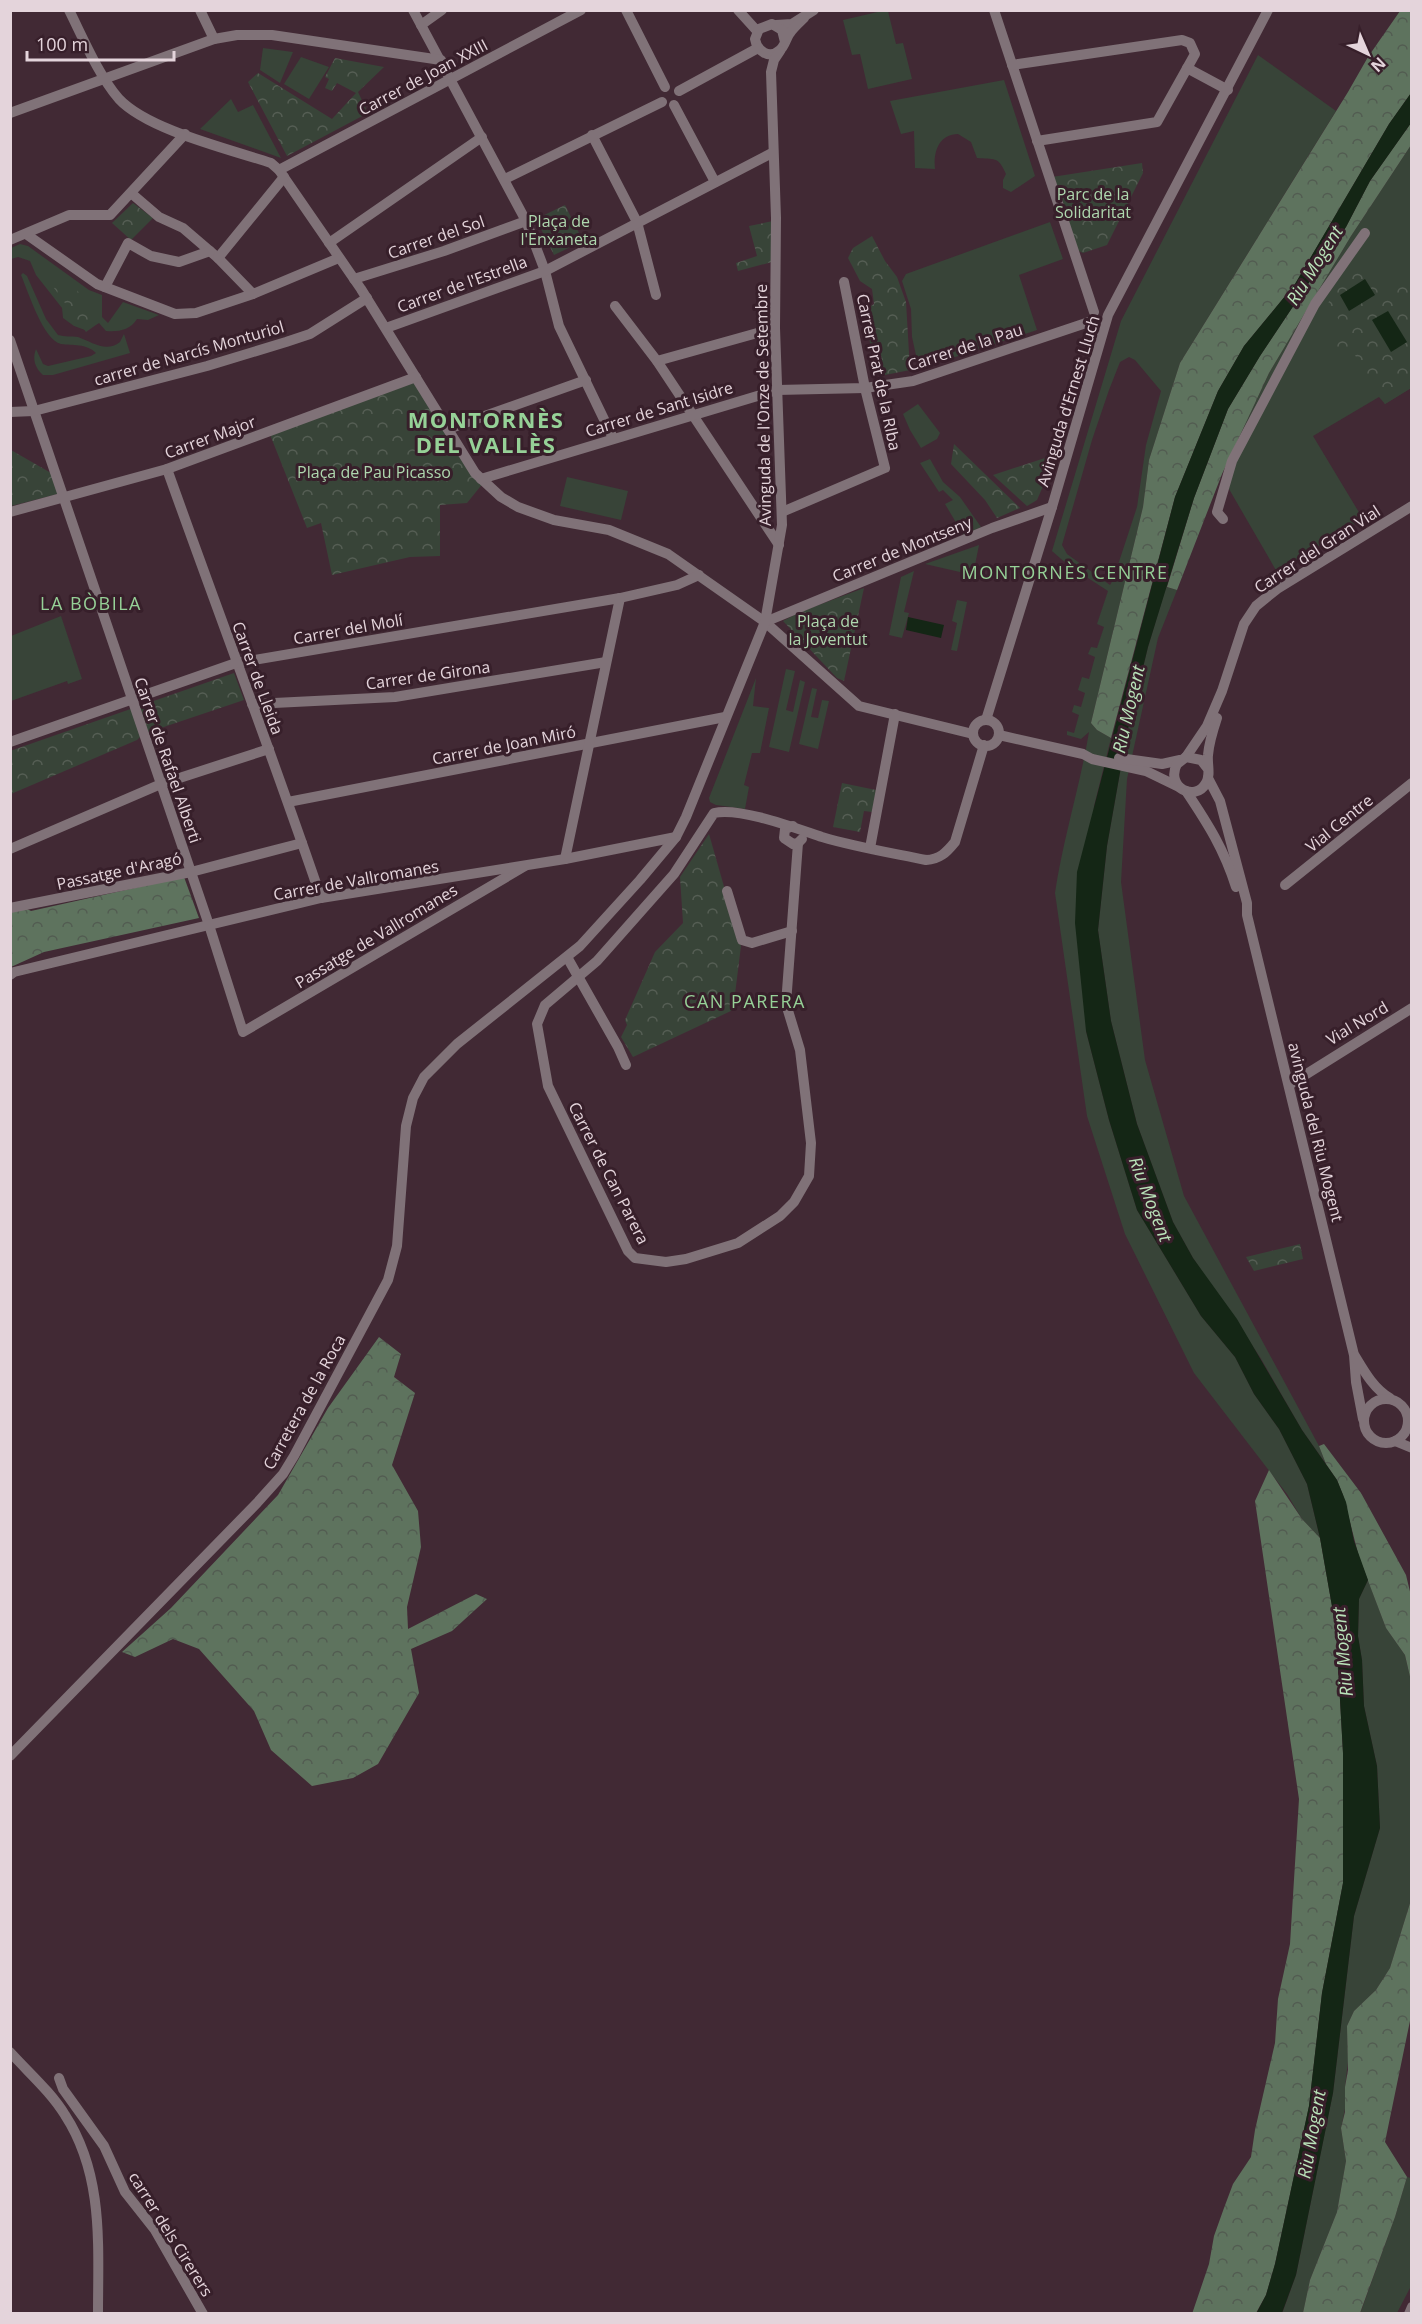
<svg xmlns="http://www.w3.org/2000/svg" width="1422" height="2324" font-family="'Open Sans',sans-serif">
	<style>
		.green { fill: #384438; fill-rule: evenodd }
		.forest { fill: url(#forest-crowns) }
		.park { fill: url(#park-crowns) }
		.water { fill: #142615 }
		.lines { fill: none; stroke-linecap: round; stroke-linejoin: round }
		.minor { stroke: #807278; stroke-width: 10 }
		.labels { text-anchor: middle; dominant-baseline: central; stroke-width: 6; stroke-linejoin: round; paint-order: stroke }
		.street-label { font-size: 16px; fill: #e4d4db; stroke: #371f2a }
		.park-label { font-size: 16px; fill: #aed7ae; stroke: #371f2a }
		.water-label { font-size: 18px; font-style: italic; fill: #b9e3b9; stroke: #371f2a }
		.neighbourhood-label { font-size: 18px; letter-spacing: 1.5px; fill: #96d197; stroke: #371f2a }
		.district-label { font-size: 22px; font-weight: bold; letter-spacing: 1.5px; fill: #96d197; stroke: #371f2a }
	</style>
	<defs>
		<pattern id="forest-crowns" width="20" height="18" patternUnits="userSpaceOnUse" patternTransform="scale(1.5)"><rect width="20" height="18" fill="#5e735e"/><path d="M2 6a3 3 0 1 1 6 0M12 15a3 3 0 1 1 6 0" fill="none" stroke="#525c51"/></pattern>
		<pattern id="park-crowns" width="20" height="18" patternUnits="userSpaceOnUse" patternTransform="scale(1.5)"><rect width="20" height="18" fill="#384438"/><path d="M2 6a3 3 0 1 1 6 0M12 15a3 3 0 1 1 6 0" fill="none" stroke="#555e54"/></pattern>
	</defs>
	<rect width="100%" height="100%" fill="#412934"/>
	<g class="green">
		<polygon points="882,11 888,11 896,44 903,43 912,79 868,89 860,54 852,55 843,20"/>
		<polygon points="263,48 293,52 280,83 260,70"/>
		<path d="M1258 55 1336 111 1180 363 1149 460 1143 507 1091 723 1097 730 1111 738 1094 806 1086 1031 1109 1120 1137 1210 1201 1316 1235 1357 1254 1394 1279 1429 1307 1484 1320 1538 1302 1519 1287 1494 1194 1373 1125 1234 1087 1116 1055 893C1063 839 1080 786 1089 732L1081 739 1067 735V731L1074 733 1079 715 1072 712 1074 705 1081 707 1085 693 1078 690 1082 677 1089 679 1095 657 1088 654 1091 647 1097 648 1104 627 1097 624 1108 591 1068 565 1052 551 1121 321ZM1129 357 1135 360 1161 391 1146 445 1137 507 1113 580 1110 585 1067 554 1062 545 1092 440 1109 390 1120 362Z"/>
		<polygon points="301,57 329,67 309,99 284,84"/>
		<path d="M1004 80 1035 176 1011 192 1003 188V180L1006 174C998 155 994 160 977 158L971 142 958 134C939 134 933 152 935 169L915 168 914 131 901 134 890 101Z"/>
		<polygon points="231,99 238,112 253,105 281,158 200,129"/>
		<polygon points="1411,145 1411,388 1385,404 1379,397 1313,436 1363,519 1277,572 1229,489 1231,455 1269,373 1351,236"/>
		<polygon points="1050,222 1063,259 1019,275 1037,330 919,369 912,337 911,309 902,281 906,274"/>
		<path d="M20 244 28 246 89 290 102 295V317L108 323 123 302 159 315 148 320 137 319C130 330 119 332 106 331L99 323 85 330 74 326 63 318 62 308 36 275 30 261 18 257 11 259V248Z"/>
		<path d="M23 273 27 276 46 319 58 335C65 337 71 336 78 337 92 342 106 353 120 342L124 334 130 353 53 375H43C35 368 32 359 36 349L43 364 48 366 91 356 96 353C86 343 73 346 61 344 43 340 28 291 21 275Z"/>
		<polygon points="918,404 940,433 937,439 921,448 910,430 903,414"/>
		<polygon points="930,459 943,482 960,497 981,527 964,536 945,504 953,500 943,490 939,492 920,463"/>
		<polygon points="567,477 628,491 621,520 560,506"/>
		<polygon points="979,545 973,575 925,564"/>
		<polygon points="914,571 904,612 909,613 902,638 889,635 901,577"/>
		<polygon points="1166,587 1177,590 1158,638 1127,779 1121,882 1145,1060 1184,1196 1319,1446 1326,1464 1302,1430 1260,1357 1193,1258 1173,1222 1137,1124 1111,1021 1098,930 1107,846 1127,733 1148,647"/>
		<polygon points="957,600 967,602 957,651 951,650 957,623 952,621"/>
		<polygon points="61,616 82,679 68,684 67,681 11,701 11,636"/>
		<polygon points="786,669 795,671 786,710 793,712 800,680 805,682 789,752 769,747"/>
		<polygon points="756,678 753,706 769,708 760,753 752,753 744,785 749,787 745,809 716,805 710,802 709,798"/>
		<polygon points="812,688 817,689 811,717 818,718 822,700 829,701 818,749 799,744"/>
		<polygon points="1368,1580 1386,1628 1405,1655 1411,1681 1411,1900 1390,1968 1376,1990 1354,2011 1347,2026 1348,2061 1345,2087 1346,2104 1341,2128 1346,2161 1337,2212 1310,2280 1303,2313 1282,2314 1296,2275 1333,2093 1354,1916 1380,1828 1377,1766 1364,1706 1362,1660 1358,1636 1359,1599"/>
		<polygon points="1407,2177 1411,2178 1411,2286 1397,2313 1360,2314 1395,2217"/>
	</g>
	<g class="forest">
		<polygon points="1400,11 1411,11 1411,93 1389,124 1295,284 1244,346 1218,391 1175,497 1111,738 1097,730 1091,723 1143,507 1149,460 1180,363 1348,92 1368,57"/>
		<polygon points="1411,123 1411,145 1351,236 1269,373 1222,474 1177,590 1167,587 1194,498 1228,409 1260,356 1346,227 1370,181"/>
		<polygon points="184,877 199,918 44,952 11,967 11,909 23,907 31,911"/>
		<polygon points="379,1337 401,1354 394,1377 415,1393 392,1465 418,1511 421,1547 407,1607 408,1629 476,1594 487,1599 452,1631 411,1649 419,1693 378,1764 353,1778 312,1786 271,1750 254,1711 199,1649 173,1639 135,1657 122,1652 171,1608 278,1495 328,1408"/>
		<polygon points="1324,1444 1361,1493 1406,1575 1412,1600 1411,1681 1405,1655 1386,1628 1359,1557 1343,1495 1337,1480 1326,1464 1319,1446"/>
		<polygon points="1269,1470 1302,1519 1320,1538 1336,1629 1343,1753 1343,1883 1322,1993 1309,2106 1275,2264 1266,2295 1256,2313 1192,2314 1209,2264 1214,2236 1224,2208 1233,2184 1251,2157 1255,2130 1275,2043 1278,1999 1290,1944 1299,1799 1255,1501"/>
		<polygon points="1411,1900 1411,2016 1385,2142 1407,2177 1395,2217 1360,2313 1303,2313 1310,2280 1337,2212 1346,2161 1341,2128 1345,2112 1345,2087 1348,2070 1347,2026 1354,2011 1376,1990 1390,1968"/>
	</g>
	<g class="park">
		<polygon points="335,58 384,67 358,92 368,113 287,156 248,82 258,73 332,119 356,93 337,83 332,91 325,88 329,79 325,77"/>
		<polygon points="1142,163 1143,173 1107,245 1083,253 1075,249 1052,177"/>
		<polygon points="133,203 153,218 131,240 112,223"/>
		<polygon points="565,205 583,241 554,255 536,219"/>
		<polygon points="773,221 772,262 738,271 736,263 757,256 749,226"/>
		<polygon points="872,236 885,261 897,277 906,302 910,370 885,375 878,372 875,365 863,311 874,304 872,289 860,281 848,258 853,248"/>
		<polygon points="1353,265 1361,274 1371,274 1382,293 1404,282 1411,296 1411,388 1385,404 1353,352 1337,361 1329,347 1341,339 1333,325 1339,320 1328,303"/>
		<polygon points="69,279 100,322 86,332 54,288"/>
		<polygon points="416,377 484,482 467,503 440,505 440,556 410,557 332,575 321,523 307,528 269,432"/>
		<polygon points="954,444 1020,508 997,518 985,500 951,464"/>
		<polygon points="11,450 51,473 58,494 11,506"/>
		<polygon points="1048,457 1051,468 1037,500 1027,506 993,475"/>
		<polygon points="864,588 844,681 837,678 783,621 800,612"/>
		<polygon points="234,673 244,700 143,734 137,740 11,794 10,751"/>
		<polygon points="842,783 876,790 872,812 864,811 860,832 833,827"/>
		<polygon points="709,834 741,946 733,1010 633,1057 621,1037 627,1025 625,1020 655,952 683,923 680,877"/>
		<polygon points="1300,1244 1303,1259 1254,1271 1246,1257"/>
	</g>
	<g class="water">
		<polygon points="1411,93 1411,123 1370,181 1346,227 1260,356 1228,409 1194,498 1148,647 1127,733 1107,846 1098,930 1111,1021 1137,1124 1173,1222 1193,1258 1237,1319 1302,1430 1337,1480 1346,1502 1354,1541 1368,1580 1359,1599 1358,1636 1362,1660 1364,1706 1377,1766 1380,1828 1354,1916 1333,2093 1296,2275 1282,2313 1256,2314 1266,2295 1275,2264 1309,2106 1322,1993 1343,1883 1343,1753 1336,1629 1320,1538 1307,1484 1279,1429 1254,1394 1235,1357 1201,1316 1137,1210 1109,1120 1086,1031 1075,923 1077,872 1175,497 1218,391 1244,346 1295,284 1389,124"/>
		<polygon points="1365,279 1375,295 1349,311 1340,295"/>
		<polygon points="1388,311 1407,342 1391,352 1372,320"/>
		<polygon points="908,617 944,625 941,638 906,630"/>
	</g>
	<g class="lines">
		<g class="minor">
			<path d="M69 10C83 38 99 76 119 99 148 130 229 149 271 163L279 170 361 289 475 473 501 497 518 507 554 520 609 530 668 554 765 622 859 706 973 734"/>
			<polyline points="200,10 214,39"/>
			<polyline points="413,10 526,221 545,271 559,326 613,438"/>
			<polyline points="626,10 665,87"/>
			<polyline points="738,10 757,31"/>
			<polyline points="994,10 1094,312"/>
			<polyline points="421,25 442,10"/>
			<polyline points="776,25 792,24 814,10"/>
			<path d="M785 42 782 30 772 24 759 29 755 39C757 51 769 60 780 50 785 46 786 38 790 33 794 27 799 23 804 18"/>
			<polyline points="1012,65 1182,40 1190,43 1195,54 1157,122 1037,141"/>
			<polyline points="1187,68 1228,90"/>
			<polyline points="679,91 758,48"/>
			<polyline points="674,105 715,182"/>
			<polyline points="10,113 214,39 237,35 272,35 441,60"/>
			<polyline points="592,135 637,222 656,295"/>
			<polyline points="279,170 581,10"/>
			<polyline points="505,179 662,102"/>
			<polyline points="131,193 159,217 183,228 218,258 253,294"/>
			<polyline points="26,234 97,284 175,314 196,313 253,294 339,258"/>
			<polyline points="10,240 69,215 110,215 185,134"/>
			<polyline points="329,243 482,137"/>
			<polyline points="218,258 284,177"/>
			<polyline points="354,279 444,251 526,221"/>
			<polyline points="105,287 128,243 151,256 179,262 210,251"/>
			<polyline points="615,306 657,361 779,545"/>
			<polyline points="386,328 545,271 772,153"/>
			<polyline points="10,340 209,925 243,1032 525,866"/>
			<polyline points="657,361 775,328"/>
			<polyline points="10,412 34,411 207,366 286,342 310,334 367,298"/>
			<polyline points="448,429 586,380"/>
			<path d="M167 469C218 612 272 754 321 898"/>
			<polyline points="481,479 777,390 865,388 913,381 1089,322"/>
			<polyline points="10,512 167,469 416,377"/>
			<polyline points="782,512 885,468 865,388 844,282"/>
			<polyline points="1223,519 1217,512 1232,461 1315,304 1365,233"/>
			<polyline points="765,622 992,528 1052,507"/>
			<polyline points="252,704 395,697 606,662"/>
			<polyline points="986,720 1052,507 1108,315 1268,10"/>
			<circle cx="986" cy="733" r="13"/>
			<polyline points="999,735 1083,754 1092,759 1146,771 1179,787"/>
			<polyline points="10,742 236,663 620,598 677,585 699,575"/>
			<polyline points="1186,757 1207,726 1222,691 1244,624 1256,606 1277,589 1412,506"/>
			<polyline points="1119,758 1162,764 1180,760"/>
			<path d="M1208 769 1201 760 1186 757 1177 764C1165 787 1195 803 1206 783 1211 775 1207 764 1208 755 1209 743 1213 730 1217 718"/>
			<polyline points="1208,778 1220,801 1247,903 1247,915 1354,1355 1356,1382 1363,1419"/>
			<path d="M1186 791C1208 824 1224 849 1236 887"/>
			<polyline points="288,802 725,717"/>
			<polyline points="793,826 785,829 784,838 793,844 798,843 802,839"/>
			<path d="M798 843 786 1004 800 1050 811 1143 809 1176 794 1202 780 1216 738 1243 686 1259 666 1262 635 1258 628 1251 548 1086 537 1024 545 1005 597 961 674 874 714 813C740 807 795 828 822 837 855 847 892 853 926 860 940 859 946 853 955 842L984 745"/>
			<polyline points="870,848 895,714"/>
			<polyline points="10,849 161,784 269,749"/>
			<polyline points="565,859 620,598"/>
			<polyline points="1285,885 1412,783"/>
			<polyline points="727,891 742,940 752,943 792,931"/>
			<polyline points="10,908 191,872 302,843"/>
			<polyline points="567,957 618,1047 626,1065"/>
			<polyline points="10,975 14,972 321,898 565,859 676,837"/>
			<polyline points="1289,1085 1412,1008"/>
			<path d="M1355 1356C1364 1371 1374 1389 1390 1398"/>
			<circle cx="1386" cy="1421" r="22"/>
			<polyline points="1395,1441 1412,1448"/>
			<polyline points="10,1756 257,1503 283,1474 294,1456 388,1280 397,1246 406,1126 413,1098 424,1077 457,1044 580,946 640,880 676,837 686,817 765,622 782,525 775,328 776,218 771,72 774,60 780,51"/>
			<path d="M10 2052C29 2073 51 2092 65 2115 104 2175 98 2245 98 2314"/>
			<polyline points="59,2078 63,2089 104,2146 125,2192 155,2230 203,2314"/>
			<polyline points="1409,2314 1412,2307"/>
		</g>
	</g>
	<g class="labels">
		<g class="street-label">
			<text transform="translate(423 77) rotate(-28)">Carrer de Joan XXIII</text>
			<text transform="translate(436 237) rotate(-19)">Carrer del Sol</text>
			<text transform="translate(462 284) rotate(-20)">Carrer de l'Estrella</text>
			<text transform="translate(965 347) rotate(-18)">Carrer de la Pau</text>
			<text transform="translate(189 353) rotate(-16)">carrer de Narcís Monturiol</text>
			<text transform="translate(879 372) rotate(78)">Carrer Prat de la RIba</text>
			<text transform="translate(1068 401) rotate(-73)">Avinguda d'Ernest Lluch</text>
			<text transform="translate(763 405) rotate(-91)">Avinguda de l'Onze de Setembre</text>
			<text transform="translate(659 409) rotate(-17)">Carrer de Sant Isidre</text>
			<text transform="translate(210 437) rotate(-20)">Carrer Major</text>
			<text transform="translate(902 549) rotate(-22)">Carrer de Montseny</text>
			<text transform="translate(1317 549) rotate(-33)">Carrer del Gran Vial</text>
			<text transform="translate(348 629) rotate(-10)">Carrer del Molí</text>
			<text transform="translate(428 675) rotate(-8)">Carrer de Girona</text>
			<text transform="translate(258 678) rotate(70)">Carrer de Lleida</text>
			<text transform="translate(504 745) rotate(-11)">Carrer de Joan Miró</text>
			<text transform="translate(168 760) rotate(71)">Carrer de Rafael Alberti</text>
			<text transform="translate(1339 823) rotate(-39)">Vial Centre</text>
			<text transform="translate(119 871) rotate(-12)">Passatge d'Aragó</text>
			<text transform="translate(356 880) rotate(-10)">Carrer de Vallromanes</text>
			<text transform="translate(376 936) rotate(-31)">Passatge de Vallromanes</text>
			<text transform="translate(1357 1023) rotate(-31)">Vial Nord</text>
			<text transform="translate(1316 1132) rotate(76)">avinguda del Riu Mogent</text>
			<text transform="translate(609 1173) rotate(63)">Carrer de Can Parera</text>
			<text transform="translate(304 1402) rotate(-61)">Carretera de la Roca</text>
			<text transform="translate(171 2234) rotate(58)">carrer dels Cirerers</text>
		</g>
		<g class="park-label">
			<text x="1093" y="194">Parc de la<tspan x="1093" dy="18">Solidaritat</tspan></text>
			<text x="559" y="221">Plaça de<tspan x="559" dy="18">l'Enxaneta</tspan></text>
			<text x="374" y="472">Plaça de Pau Picasso</text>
			<text x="828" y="621">Plaça de<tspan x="828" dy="18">la Joventut</tspan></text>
		</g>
		<g class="water-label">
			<text transform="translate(1314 265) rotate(-58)">Riu Mogent</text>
			<text transform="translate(1128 709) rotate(-77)">Riu Mogent</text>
			<text transform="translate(1151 1199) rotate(69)">Riu Mogent</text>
			<text transform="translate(1342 1652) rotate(-95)">Riu Mogent</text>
			<text transform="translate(1311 2134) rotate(-80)">Riu Mogent</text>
		</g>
		<g class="neighbourhood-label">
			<text x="1065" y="572">MONTORNÈS CENTRE</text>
			<text x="91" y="603">LA BÒBILA</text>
			<text x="745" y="1001">CAN PARERA</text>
		</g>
		<g class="district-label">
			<text x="486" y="419">MONTORNÈS<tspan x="486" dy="25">DEL VALLÈS</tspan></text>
		</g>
	</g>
	<rect width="1422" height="2324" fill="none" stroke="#e4d4db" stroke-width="24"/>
	<g transform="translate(1368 54) rotate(136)" stroke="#371f2a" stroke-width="4.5" paint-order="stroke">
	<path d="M0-4.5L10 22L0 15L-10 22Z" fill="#e4d4db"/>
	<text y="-9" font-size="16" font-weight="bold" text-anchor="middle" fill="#e4d4db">N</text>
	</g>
	<path d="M27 51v9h147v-9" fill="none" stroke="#e4d4db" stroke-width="3"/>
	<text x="36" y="51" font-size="18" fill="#e4d4db" stroke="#371f2a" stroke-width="4.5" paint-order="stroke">100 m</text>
</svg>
